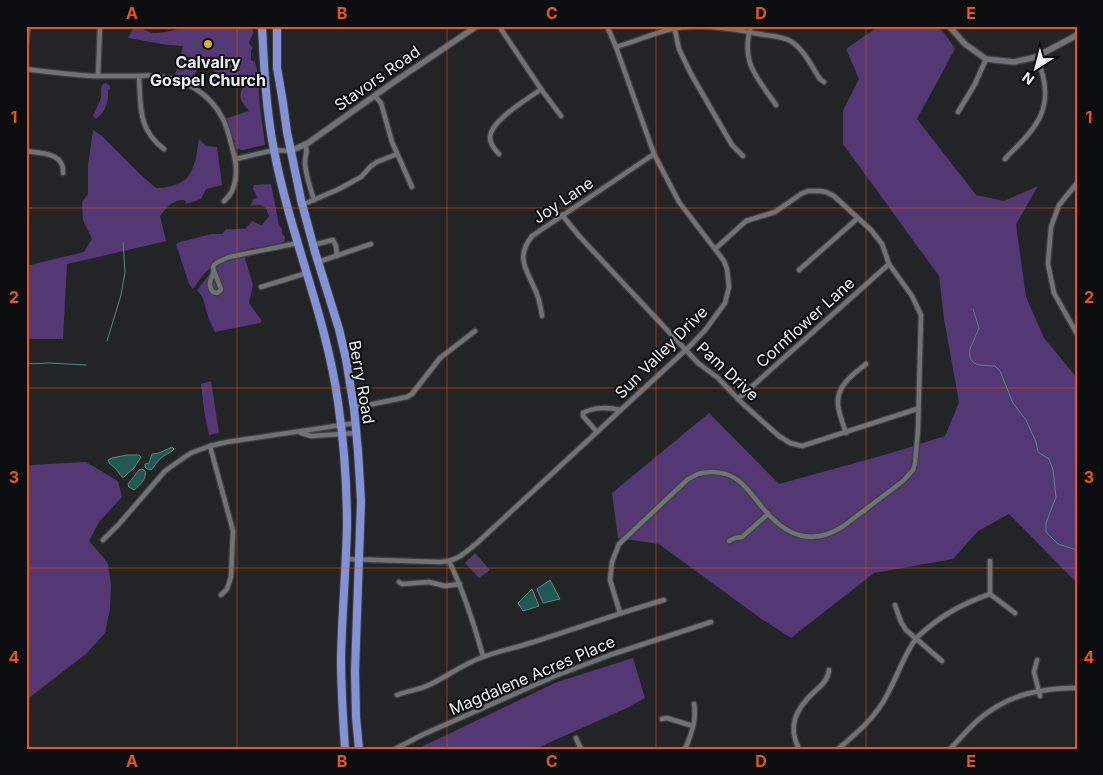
<svg xmlns="http://www.w3.org/2000/svg" width="1103" height="775" font-family="Inter,sans-serif">
	<style>
		.green { fill: #503d6a }
		.forest { fill: #533874 }
		.water { fill: #205952; stroke: #5e8682 }
		.lines { fill: none; stroke-linecap: round; stroke-linejoin: round }
		.stream { stroke: #5e8682; stroke-width: 1 }
		.minor-casing { stroke: #3e3f41; stroke-width: 7 }
		.tertiary-casing { stroke: #3e3f41; stroke-width: 8 }
		.trunk-casing { stroke: #3e3f41; stroke-width: 10 }
		.minor { stroke: #707275; stroke-width: 4.5 }
		.tertiary { stroke: #707275; stroke-width: 5.5 }
		.trunk { stroke: #8392d5; stroke-width: 8 }
		.grid { fill: none; stroke: #e8590c; stroke-width: 1; stroke-opacity: 0.55 }
		.poi-dot { fill: #d5b534; stroke: #0c0d0e; stroke-width: 2 }
		.labels { text-anchor: middle; dominant-baseline: central; stroke-width: 4; stroke-linejoin: round; paint-order: stroke }
		.poi-label { font-size: 16px; font-weight: bold; fill: #eef0f1; stroke: #0c0d0e }
		.street-label { font-size: 16px; fill: #eef0f1; stroke: #0c0d0e }
		.neatline { fill: none; stroke: #e8590c; stroke-width: 2 }
		.grid-label { font-size: 16px; text-anchor: middle; font-weight: bold; fill: #e8590c }
	</style>
	<rect width="100%" height="100%" fill="#222426"/>
	<polygon class="green" points="475,553 490,570 479,578 465,563"/>
	<g class="forest">
		<path d="M134 26C143 26 146 33 155 33 166 33 176 29 186 27 192 26 197 27 202 27 205 27 210 26 213 26H253V34L249 42 250 45 253 47 251 51V60L255 62 257 69 260 107 265 145 242 150 236 148 234 142H235C231 135 229 126 227 118L249 111C239 99 238 96 245 82 239 74 235 75 225 76L222 82 212 87V79L215 72 208 66 198 69 190 80 175 75 181 55 183 46 168 45 128 38Z"/>
		<polygon points="879,26 937,26 945,34 955,49 917,119 976,195 1004,201 1038,186 1016,224 1026,297 1044,338 1077,378 1077,583 1009,514 978,531 953,559 874,573 791,638 760,618 659,544 618,538 612,493 709,413 779,484 891,453 945,436 959,402 944,319 939,276 843,144 843,110 859,79 846,49"/>
		<path d="M106 83 110 86V89L108 90C109 102 105 112 96 119L93 116 101 98V88L103 84Z"/>
		<path d="M93 130 101 135 143 177 156 188C166 188 183 185 189 175 196 165 197 151 199 139L206 146 217 147 222 185 206 189 201 199 186 204 185 200C173 199 166 208 160 216L166 241 98 257 67 264 63 339H26V266L84 252 92 239 83 220 82 202 88 194V165Z"/>
		<path d="M271 184 279 225 282 229V234L285 237 284 242 265 247 253 248 230 254 219 259 203 275 193 289 189 284 176 244 180 242 211 234H222L226 229C232 230 238 228 245 229L252 221 260 225H262L269 216 266 208 260 205 250 206 253 200 257 197 253 189 254 185Z"/>
		<polygon points="244,255 253,285 249,303 262,321 260,323 215,332 209,320 203,298 197,290 216,266"/>
		<polygon points="211,381 219,433 209,435 204,410 201,384"/>
		<polygon points="86,462 118,481 122,497 99,522 89,541 103,557 108,564 111,585 110,609 105,633 86,654 26,700 26,467 32,465"/>
		<polygon points="633,658 645,698 627,708 535,749 417,749 557,682"/>
	</g>
	<g class="water">
		<path d="M172 447 174 449C170 454 163 455 160 459 156 463 155 466 151 470L147 469 145 467V464L149 463 152 454 159 453Z"/>
		<polygon points="127,455 139,455 141,457 134,468 127,474 124,477 122,477 116,469 110,464 108,460 112,458"/>
		<path d="M142 469 145 471C147 479 140 485 134 490L129 487 128 484 139 470Z"/>
		<polygon points="550,580 560,599 543,603 537,589"/>
		<polygon points="532,589 539,606 523,611 518,603"/>
	</g>
	<g class="lines">
		<g class="stream">
			<path d="M973 309 979 328 970 349C967 368 983 365 995 366L1000 371 1013 403 1026 420 1036 442 1038 452 1049 459 1053 470 1056 497 1046 523V532L1058 544 1077 550"/>
			<polyline points="107,341 121,295 125,272 123,242"/>
			<polyline points="26,364 49,363 86,365"/>
		</g>
		<g class="minor-casing">
			<g id="minor">
				<polyline points="499,26 541,89 561,116"/>
				<polyline points="674,26 679,49 691,74 732,145 743,156"/>
				<path d="M751 26C740 63 757 77 776 105"/>
				<polyline points="26,45 28,26"/>
				<path d="M616 47C633 42 650 35 667 30 697 23 729 28 759 34 769 36 784 36 792 42 804 50 812 67 820 79L824 82"/>
				<path d="M26 69C49 72 72 75 94 76 108 76 122 76 136 76 143 76 149 75 155 76 184 78 210 93 223 119 228 129 230 140 233 151 238 167 238 190 224 201"/>
				<polyline points="98,76 100,26"/>
				<path d="M139 76C141 105 137 129 164 149"/>
				<polyline points="375,96 381,103 392,142 412,187"/>
				<polyline points="958,112 975,84 986,59"/>
				<path d="M305 144C309 154 304 155 305 164 306 176 310 188 314 200"/>
				<path d="M26 151C37 153 57 152 62 165 63 167 63 170 63 173"/>
				<path d="M499 154C494 149 490 144 490 137 491 120 528 99 541 89"/>
				<polyline points="236,159 274,150 291,151"/>
				<path d="M1005 159C1015 148 1028 137 1036 124 1050 103 1046 78 1036 57"/>
				<polyline points="1077,183 1059,205 1051,227 1048,264 1054,293 1077,334"/>
				<polyline points="302,205 339,189 361,177 371,166 377,162 397,154"/>
				<polyline points="562,215 580,237 698,363 718,378 743,404 779,436 790,443 802,446 917,409"/>
				<polyline points="313,245 333,240 336,246 337,256"/>
				<polyline points="318,262 371,244"/>
				<polyline points="799,270 858,218"/>
				<polyline points="214,271 213,268 214,265 218,262 229,257 298,243"/>
				<path d="M214 271 221 289 220 291 217 293 213 292C207 285 211 279 214 271Z"/>
				<polyline points="261,287 307,273"/>
				<path d="M542 316C541 310 540 303 538 297 530 273 513 260 532 236L654 154"/>
				<polyline points="738,399 889,264"/>
				<polyline points="354,408 407,397 412,394 440,358 475,331"/>
				<path d="M597 432 583 416V413C593 407 609 407 620 410"/>
				<polyline points="301,433 311,436 356,433"/>
				<path d="M846 433C843 424 839 414 838 405 836 386 853 374 866 364"/>
				<polyline points="210,446 233,531 231,577 227,589 221,595"/>
				<polyline points="103,540 119,524 165,471 179,461 191,453 210,446 227,442 356,423"/>
				<polyline points="729,541 735,538 742,537 768,514"/>
				<path d="M345 559 441 562C459 560 463 554 477 543L691 345 706 329 725 303 729 287 727 269 724 261 679 202 654 154 616 47 607 26"/>
				<path d="M449 561C464 592 474 624 483 656"/>
				<polyline points="399,582 402,584 429,582 445,586 460,584"/>
				<polyline points="990,594 990,561"/>
				<polyline points="990,594 1015,613"/>
				<polyline points="895,605 901,622 906,630 942,661"/>
				<path d="M620 613 610 580 612 562 619 544 688 479C691 478 695 475 698 474 712 470 728 472 739 481 751 491 759 505 770 516 791 538 815 544 842 527L903 481 913 470 915 463 918 430 921 315 912 296 889 264 882 244 871 230 834 196 826 192 820 191H808L801 194 775 212 746 221 715 249"/>
				<polyline points="1037,660 1034,672 1040,696"/>
				<path d="M397 695C407 691 419 690 429 685 448 676 463 664 483 657 498 651 515 648 530 643 575 629 619 613 664 600"/>
				<polyline points="662,719 667,718 693,726"/>
				<polyline points="576,738 581,749"/>
				<polyline points="395,749 422,735 555,676 610,655 711,622"/>
				<path d="M685 749C691 736 697 719 694 704"/>
				<path d="M799 749C787 726 796 709 814 692 821 686 828 680 829 670"/>
				<path d="M838 749C857 733 876 717 887 695 897 677 903 657 915 640 919 635 924 631 929 627 947 612 967 602 990 594"/>
				<path d="M950 749C961 738 971 725 983 716 1011 694 1042 688 1077 688"/>
			</g>
		</g>
		<g class="tertiary-casing">
			<g id="tertiary">
				<polyline points="949,26 965,44 986,59 1014,62 1036,57 1077,35"/>
				<polyline points="291,151 308,143 394,82 477,26"/>
			</g>
		</g>
		<g class="trunk-casing">
			<g id="trunk">
				<path d="M262 26C264 67 266 110 274 150 290 235 326 316 338 402 344 443 347 485 347 526 346 570 342 614 341 658 341 689 343 719 345 749"/>
				<polyline points="277,26 277,68 280,85 283,103 287,132 301,200 315,252 339,329 346,359 354,408 358,451 361,501 355,671 356,717 359,749"/>
			</g>
		</g>
		<use href="#minor" class="minor"/>
		<use href="#tertiary" class="tertiary"/>
		<use href="#trunk" class="trunk"/>
	</g>
	<path class="grid" d="M237 26V749M447 26V749M656 26V749M866 26V749M26 208H1077M26 388H1077M26 568H1077"/>
	<circle class="poi-dot" cx="208" cy="44" r="5"/>
	<g class="labels">
		<g class="poi-label">
			<text x="208" y="62">Calvalry<tspan x="208" dy="18">Gospel Church</tspan></text>
		</g>
		<g class="street-label">
			<text transform="translate(377 78) rotate(-35)">Stavors Road</text>
			<text transform="translate(563 200) rotate(-34)">Joy Lane</text>
			<text transform="translate(805 322) rotate(-42)">Cornflower Lane</text>
			<text transform="translate(661 352) rotate(-45)">Sun Valley Drive</text>
			<text transform="translate(728 371) rotate(43)">Pam Drive</text>
			<text transform="translate(362 382) rotate(80)">Berry Road</text>
			<text transform="translate(532 675) rotate(-23)">Magdalene Acres Place</text>
		</g>
	</g>
	<rect width="1103" height="775" fill="none" stroke="#0c0d0e" stroke-width="55"/>
	<g transform="translate(1036 68) rotate(216)" stroke="#0c0d0e" stroke-width="4" paint-order="stroke">
	<path d="M0-4L9 19L0 12L-9 19Z" fill="#eef0f1"/>
	<text y="-8" font-size="14" font-weight="bold" text-anchor="middle" fill="#eef0f1">N</text>
	</g>
	<rect x="28" y="28" width="1048" height="720" class="neatline"/>
	<g class="grid-label">
		<text x="132" y="19">A</text>
		<text x="342" y="19">B</text>
		<text x="552" y="19">C</text>
		<text x="761" y="19">D</text>
		<text x="971" y="19">E</text>
		<text x="14" y="123">1</text>
		<text x="1089" y="123">1</text>
		<text x="14" y="303">2</text>
		<text x="1089" y="303">2</text>
		<text x="14" y="483">3</text>
		<text x="1089" y="483">3</text>
		<text x="14" y="663">4</text>
		<text x="1089" y="663">4</text>
		<text x="132" y="767">A</text>
		<text x="342" y="767">B</text>
		<text x="552" y="767">C</text>
		<text x="761" y="767">D</text>
		<text x="971" y="767">E</text>
	</g>
</svg>
